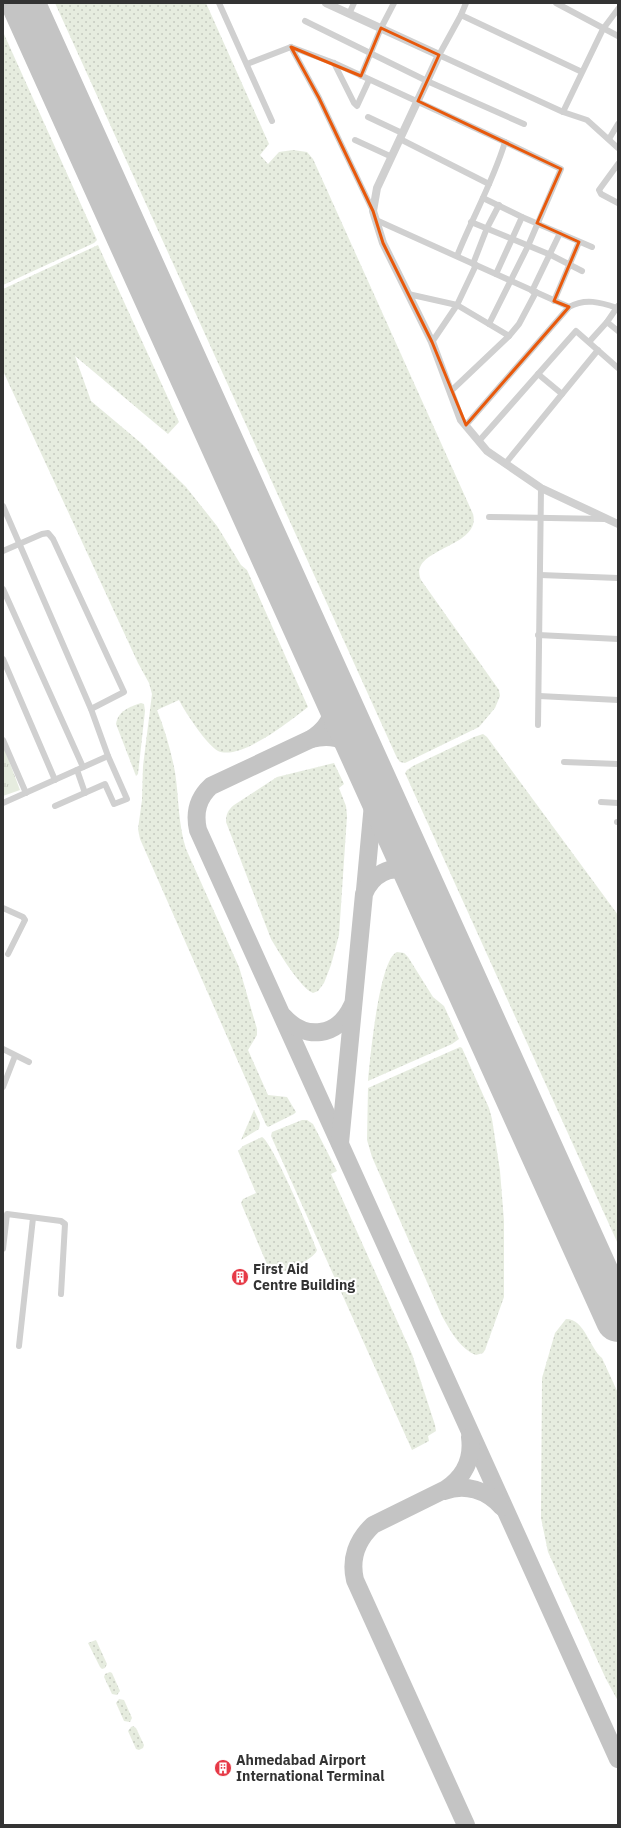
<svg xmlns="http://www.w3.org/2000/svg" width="621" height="1828" font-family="'IBM Plex Sans',sans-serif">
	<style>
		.grass { fill: url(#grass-dots) }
		.park { fill: url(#park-tufts) }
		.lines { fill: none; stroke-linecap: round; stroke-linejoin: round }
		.taxiway { stroke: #c4c4c4; stroke-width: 18 }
		.runway { stroke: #c4c4c4; stroke-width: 44 }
		.minor { stroke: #d0d0d0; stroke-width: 6 }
		.tertiary { stroke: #d0d0d0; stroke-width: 8 }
		.marked { fill: none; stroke: #e8590c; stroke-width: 3; stroke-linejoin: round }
		.labels { text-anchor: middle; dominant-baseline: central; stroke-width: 4; stroke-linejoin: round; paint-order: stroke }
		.poi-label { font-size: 14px; font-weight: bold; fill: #333; stroke: #fff; text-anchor: start }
	</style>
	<defs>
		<pattern id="grass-dots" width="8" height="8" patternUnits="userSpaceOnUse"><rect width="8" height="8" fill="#e6ecdf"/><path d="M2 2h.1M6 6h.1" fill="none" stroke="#c6cbc0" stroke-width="1.8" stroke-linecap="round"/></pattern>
		<pattern id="park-tufts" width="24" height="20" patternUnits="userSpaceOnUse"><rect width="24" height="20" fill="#e6ecdf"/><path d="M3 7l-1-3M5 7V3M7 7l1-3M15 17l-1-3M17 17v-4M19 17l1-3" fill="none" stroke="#c6cbc0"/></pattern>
	</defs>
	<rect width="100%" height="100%" fill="#fff"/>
	<g class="grass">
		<path d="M55 3H206L269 144 260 155 268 164 279 152 293 150 307 152 313 159 473 514C482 548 407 548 421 580L499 690 500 696 495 708 479 727 405 763 400 762 397 758Z"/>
		<polygon points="3,32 97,240 94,243 3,285"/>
		<path d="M98 245 179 422 168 434 75 356 91 401 141 443 186 487 217 526 241 565 247 570 308 707C291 720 241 761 218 751 207 745 185 712 179 700L157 710C165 730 171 751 175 772 179 798 178 824 186 849L239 967 257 1029V1035L248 1050 268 1095 287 1097 296 1112 294 1114 268 1127 266 1125 140 839 138 829 142 800 143 766 152 694 149 683 138 663 3 371V289Z"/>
		<path d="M141 703 144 704 145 711 138 774 136 776 116 724C118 711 129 707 141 703Z"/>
		<polygon points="483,734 487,737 618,915 618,1244 405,773 407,770 413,766 474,737"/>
		<path d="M334 763 344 784 339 788 346 806 347 816 339 935 331 965 324 983 318 991 313 993C301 989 278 951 271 939L226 822C226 814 228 810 234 805L277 777Z"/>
		<path d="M397 952 404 953 408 957 433 997 444 1006 459 1039 452 1044 368 1081C370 1060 379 959 397 952Z"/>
		<path d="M460 1047 462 1048 489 1108 492 1119 500 1171 504 1221V1297L485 1350 483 1353 476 1355C460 1349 450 1330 442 1316L372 1157 367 1140 368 1088Z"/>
		<polygon points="254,1110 260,1123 259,1129 241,1140"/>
		<polygon points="302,1120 307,1120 313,1124 337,1171 331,1174 412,1354 435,1425 436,1431 428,1436 429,1441 412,1450 271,1136 272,1132"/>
		<path d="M262 1137C273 1143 311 1234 317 1250 314 1260 284 1272 274 1275L269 1269 241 1203 243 1199 256 1193 238 1151 243 1146Z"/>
		<path d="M566 1319C585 1319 590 1349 602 1358L618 1393V1701L606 1679 548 1552 541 1518 542 1378 555 1333Z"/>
		<polygon points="96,1640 107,1664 105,1668 102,1669 100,1667 88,1643"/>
		<polygon points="110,1672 112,1673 120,1691 117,1695 112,1694 104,1677 105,1674"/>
		<polygon points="119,1699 124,1700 132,1718 130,1722 124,1721 116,1703"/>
		<polygon points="133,1726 136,1728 144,1745 143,1748 139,1750 136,1749 128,1731 131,1727"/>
	</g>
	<polygon class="park" points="3,745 20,790 3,796"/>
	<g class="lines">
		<g class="taxiway">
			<path d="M325 671C334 700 340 721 311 739L211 786C198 798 194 812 198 830L618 1759"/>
			<path d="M311 739C340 732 351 743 368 766"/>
			<polyline points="365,890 374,793 374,779"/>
			<path d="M283 1016C305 1041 338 1037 352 1006"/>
			<path d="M340 1143 364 894C371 876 391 862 410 874 415 878 419 883 423 888"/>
			<path d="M444 1491C465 1483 487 1490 502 1507"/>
			<path d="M466 1825 355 1580C350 1559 357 1540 373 1525L446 1489C464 1477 473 1459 470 1437"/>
		</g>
		<polyline class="runway" points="23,3 618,1320"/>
		<g class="minor">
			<polyline points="219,3 272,121"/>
			<polyline points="556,3 618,36"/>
			<polyline points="349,14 354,3"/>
			<polyline points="461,15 466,3"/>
			<polyline points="305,21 427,81 524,124"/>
			<polyline points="291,47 319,98 373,211"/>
			<polyline points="334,63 354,103 357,106 369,80"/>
			<path d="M247 64 291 47 334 63 505 142C493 182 472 218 457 256"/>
			<polyline points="582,72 461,15 439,55 563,112 603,29 618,9"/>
			<polyline points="361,76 381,28 394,3"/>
			<polyline points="563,112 587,120 618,148"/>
			<polyline points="368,117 402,133"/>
			<polyline points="400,139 489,184"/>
			<polyline points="609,139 618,124"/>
			<polyline points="355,140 392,157"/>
			<polyline points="618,164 599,190 601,194 618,203"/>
			<polyline points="483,198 522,217 592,247"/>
			<polyline points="376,220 569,307 466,425"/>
			<polyline points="471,222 551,255 582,271"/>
			<polyline points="473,264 487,228 499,205"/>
			<polyline points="496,274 522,217"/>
			<polyline points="532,291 560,233"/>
			<polyline points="408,294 457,305 432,342"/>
			<polyline points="554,301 579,242"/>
			<path d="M569 307C585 298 600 302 617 308"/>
			<polyline points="607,322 618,306"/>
			<polyline points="489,324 528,246 561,169 505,142"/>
			<polyline points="509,336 519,324 536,292"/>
			<polyline points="589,342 607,322 618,331"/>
			<polyline points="538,374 562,394"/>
			<polyline points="451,391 509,336 457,305 476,265"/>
			<polyline points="479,441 576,331 618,368"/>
			<polyline points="505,464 598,350"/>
			<polyline points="3,506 91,709 108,756 3,803"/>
			<polyline points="489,517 606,519"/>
			<polyline points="3,551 42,534 48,533 53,539 124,692 91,709"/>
			<polyline points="540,575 618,578"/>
			<polyline points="3,589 83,767"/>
			<polyline points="538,635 618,639"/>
			<polyline points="3,659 55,780"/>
			<polyline points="539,696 618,700"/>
			<polyline points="538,725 541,488"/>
			<polyline points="3,740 26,793"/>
			<polyline points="564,762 618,764"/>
			<polyline points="77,770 85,793"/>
			<polyline points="601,802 618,803"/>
			<polyline points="55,806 105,784 114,804 127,799 108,756"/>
			<polyline points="617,822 618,822"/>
			<polyline points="3,908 23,917 25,920 8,954"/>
			<polyline points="3,1049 29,1062"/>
			<polyline points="3,1087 15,1056"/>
			<polyline points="3,1249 7,1214 61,1221 65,1224 61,1294"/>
			<polyline points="19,1346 33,1218"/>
		</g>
		<polyline class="tertiary" points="326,3 439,55 377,188 373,211 383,243 432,342 461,420 487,451 541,488 618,524"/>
	</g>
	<path class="marked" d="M381 28 439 55 418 101 561 169 537 223 579 242 554 301 569 307 466 425 432 342 383 243 373 211 319 98 291 47 361 76Z"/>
	<defs>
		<g id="building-disc" transform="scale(0.9)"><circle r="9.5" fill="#e63946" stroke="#fff"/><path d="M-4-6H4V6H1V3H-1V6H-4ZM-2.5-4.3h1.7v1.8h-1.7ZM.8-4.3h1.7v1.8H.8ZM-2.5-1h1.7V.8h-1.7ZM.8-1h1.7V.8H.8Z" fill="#fff"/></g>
	</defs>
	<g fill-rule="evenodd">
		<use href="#building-disc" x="240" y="1277"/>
		<use href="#building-disc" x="223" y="1768"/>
	</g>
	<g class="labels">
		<g class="poi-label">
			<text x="253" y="1269">First Aid<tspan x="253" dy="16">Centre Building</tspan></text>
			<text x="236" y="1760">Ahmedabad Airport<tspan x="236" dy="16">International Terminal</tspan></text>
		</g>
	</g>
	<rect width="621" height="1828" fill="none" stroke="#333333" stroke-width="8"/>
</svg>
